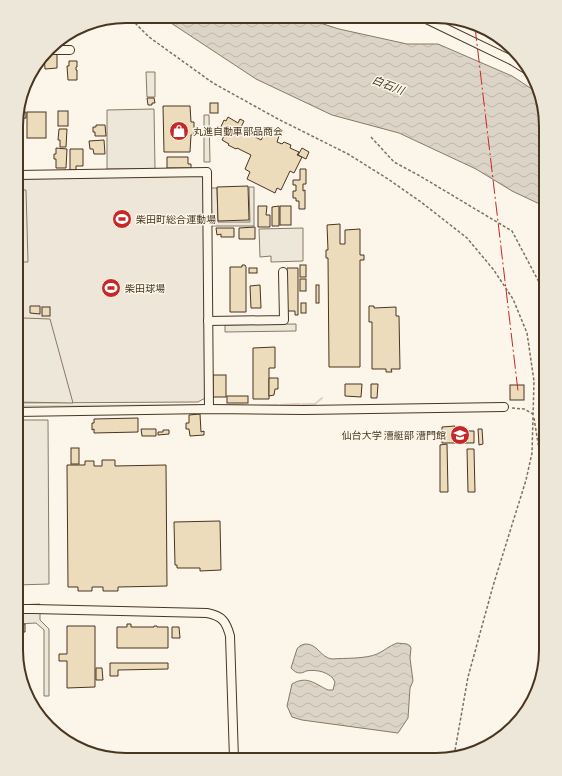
<svg xmlns="http://www.w3.org/2000/svg" width="562" height="776" font-family="'Titillium Web','Noto Sans JP',sans-serif">
	<style>
		.green { fill: #ede6d9; stroke: #887966 }
		.parking { fill: #ede7d9; stroke: #887966 }
		.water { fill: url(#water-waves); stroke: #887966 }
		.lines { fill: none; stroke-linecap: round; stroke-linejoin: round }
		.stream { stroke: #dcd4c6; stroke-width: 2 }
		.building { fill: #ecdcbc; stroke: #4a3520 }
		.minor-casing { stroke: #4a3520; stroke-width: 10 }
		.path { stroke: #7f6f5c; stroke-width: 1.5; stroke-dasharray: 3 2; stroke-linecap: butt }
		.minor { stroke: #fbf6e9; stroke-width: 8 }
		.power { stroke: #c62828; stroke-width: 1; stroke-dasharray: 14 3 2 3; stroke-linecap: butt }
		.labels { text-anchor: middle; dominant-baseline: central; stroke-width: 3; stroke-linejoin: round; paint-order: stroke }
		.poi-label { font-size: 10px; fill: #4a3520; stroke: #fbf6e9; text-anchor: start }
		.water-label { font-size: 11px; font-style: italic; fill: #4a3520; stroke: #fbf6e9 }
		.rim { fill: none; stroke: #4a3520; stroke-width: 2 }
	</style>
	<defs>
		<pattern id="water-waves" width="16" height="10" patternUnits="userSpaceOnUse"><rect width="16" height="10" fill="#dcd4c6"/><path d="M0 5q4-4 8 0t8 0" fill="none" stroke="#beb7aa"/></pattern>
	</defs>
	<rect width="100%" height="100%" fill="#fbf6e9"/>
	<polygon class="green" points="204,176 205,398 198,402 16,403 17,179"/>
	<g class="parking">
		<polygon points="146,72 155,72 155,97 147,97"/>
		<polygon points="154,109 155,169 107,169 107,110"/>
		<polygon points="204,115 209,115 210,162 204,162"/>
		<polygon points="249,187 254,187 254,226 212,226 211,188 217,188 218,222 250,222"/>
		<polygon points="17,190 26,190 28,262 17,262"/>
		<polygon points="303,228 303,261 271,262 271,256 260,257 259,229"/>
		<polygon points="17,290 22,290 23,318 50,319 73,403 16,402"/>
		<polygon points="296,324 296,331 225,332 225,325"/>
		<polygon points="16,420 48,420 49,584 16,585"/>
		<polygon points="40,604 40,620 49,629 49,696 44,696 44,630 36,623 18,624 17,605"/>
	</g>
	<g class="water">
		<polygon points="165,16 301,17 339,29 407,44 438,44 512,76 538,93 546,126 546,207 512,191 476,169 399,133 332,115 256,79 171,23"/>
		<path d="M397 643 407 644 410 646 411 648 410 658 413 681 410 688 408 718 398 733 302 720 292 717 287 706 292 684C307 675 315 684 328 690H333L335 682C331 672 316 669 306 671 304 672 302 673 300 673 296 673 294 671 291 668 293 662 295 655 297 649 299 646 301 645 305 644 317 643 321 658 332 659 344 658 366 659 377 654 384 651 389 646 397 643Z"/>
	</g>
	<g class="lines">
		<g class="stream">
			<polyline points="296,404 300,404"/>
			<polyline points="302,404 315,404 322,398"/>
			<polyline points="219,405 243,405"/>
			<polyline points="280,405 295,404"/>
			<polyline points="16,406 196,405"/>
			<polyline points="251,406 277,405"/>
		</g>
	</g>
	<g class="building">
		<polygon points="57,52 57,68 45,69 44,55 46,53"/>
		<polygon points="69,61 77,61 77,67 76,67 76,70 77,70 77,80 68,80 67,66 69,66"/>
		<polygon points="147,98 154,98 155,103 152,103 152,105 148,105"/>
		<rect x="210" y="103" width="8" height="10"/>
		<polygon points="163,106 190,106 191,122 194,122 194,135 191,135 190,152 164,152"/>
		<rect x="58" y="111" width="10" height="15"/>
		<polygon points="26,112 26,118 17,119 17,113"/>
		<rect x="27" y="112" width="19" height="26"/>
		<polygon points="228,117 238,123 240,119 244,121 241,127 247,130 246,132 261,140 265,133 267,134 269,131 279,136 277,142 282,144 284,142 291,145 290,148 299,152 297,155 302,157 294,173 290,171 281,190 277,188 275,193 247,179 250,172 245,169 251,155 237,148 236,149 228,145 229,144 222,140 225,134 219,131 224,120 226,121"/>
		<polygon points="96,125 105,125 106,136 95,136 95,132 93,132 93,127 96,127"/>
		<polygon points="252,128 262,134 260,137 250,132"/>
		<polygon points="59,129 67,129 66,147 60,147 60,140 58,140"/>
		<polygon points="104,140 105,154 94,154 93,149 90,149 89,141"/>
		<polygon points="56,148 67,149 66,168 56,168 56,159 54,159 54,154 56,154"/>
		<polygon points="302,148 309,152 306,159 298,155"/>
		<polygon points="70,149 83,149 83,166 76,166 76,170 70,170"/>
		<polygon points="167,157 188,157 188,164 191,164 191,168 167,168"/>
		<polygon points="300,169 306,169 306,184 303,184 303,191 305,190 305,209 299,209 299,201 296,201 296,198 293,198 293,191 296,191 296,185 293,185 293,180 300,180"/>
		<polygon points="248,186 249,220 218,221 217,187"/>
		<polygon points="258,206 267,206 266,215 270,215 270,227 258,227"/>
		<polygon points="279,206 279,226 272,226 272,207"/>
		<rect x="280" y="206" width="11" height="19"/>
		<polygon points="340,224 340,244 345,244 345,230 360,229 360,255 364,255 364,260 360,260 360,367 329,367 328,258 326,258 326,250 328,250 327,225"/>
		<polygon points="255,227 255,239 239,239 239,228"/>
		<polygon points="216,228 234,228 234,237 221,237 221,234 217,235"/>
		<polygon points="242,265 245,265 246,267 246,312 230,312 230,267 242,267"/>
		<rect x="300" y="265" width="6" height="12"/>
		<rect x="249" y="268" width="8" height="5"/>
		<polygon points="287,268 298,268 298,315 295,315 295,311 287,311"/>
		<rect x="300" y="279" width="6" height="12"/>
		<polygon points="260,285 261,308 251,308 250,286"/>
		<rect x="316" y="285" width="3" height="18"/>
		<rect x="301" y="303" width="5" height="10"/>
		<polygon points="30,306 40,306 40,314 30,313"/>
		<polygon points="369,306 374,306 374,308 396,307 396,316 399,316 400,369 391,369 392,372 386,372 386,369 372,369 372,322 369,322"/>
		<rect x="42" y="307" width="8" height="9"/>
		<polygon points="275,347 275,368 269,368 269,399 253,399 253,348"/>
		<rect x="213" y="375" width="13" height="22"/>
		<polygon points="269,378 278,378 278,389 275,389 274,395 269,396"/>
		<polygon points="345,384 362,384 361,397 345,396"/>
		<polygon points="371,384 378,384 377,398 371,398"/>
		<rect x="510" y="385" width="14" height="15"/>
		<rect x="227" y="396" width="21" height="7"/>
		<polygon points="200,414 201,432 204,431 204,435 190,436 189,429 186,429 186,423 189,423 189,415"/>
		<polygon points="138,418 138,432 94,433 94,429 92,430 92,423 94,423 94,419"/>
		<polygon points="455,426 455,429 463,429 463,431 474,431 474,443 442,443 442,427"/>
		<polygon points="141,429 156,429 156,436 142,436"/>
		<polygon points="478,429 482,429 483,444 479,445"/>
		<polygon points="163,430 169,430 169,434 158,435 158,432 163,432"/>
		<polygon points="447,444 448,492 440,492 440,445"/>
		<rect x="71" y="448" width="8" height="16"/>
		<polygon points="467,449 474,449 475,492 468,492"/>
		<polygon points="102,460 115,460 115,466 166,465 167,586 118,587 118,591 103,591 103,587 92,587 92,591 78,591 78,587 68,587 67,465 85,465 85,461 94,461 94,466 102,466"/>
		<polygon points="220,521 221,570 200,571 200,568 177,568 177,565 175,565 174,522"/>
		<polygon points="25,624 25,632 17,632 16,625"/>
		<polygon points="127,624 131,624 131,627 154,627 154,626 157,626 157,627 168,627 168,648 117,648 117,627 127,627"/>
		<polygon points="67,626 95,626 95,687 67,688 67,661 59,661 59,654 67,654"/>
		<polygon points="172,627 179,627 180,638 172,638"/>
		<polygon points="110,663 168,663 168,669 118,670 118,676 110,676"/>
		<polygon points="96,668 102,668 103,680 96,680"/>
	</g>
	<g class="lines">
		<g class="minor-casing">
			<g id="minor">
				<polyline points="422,17 513,61 529,71"/>
				<polyline points="48,50 70,50"/>
				<polyline points="17,175 207,172 209,409"/>
				<polyline points="208,321 284,320 283,272"/>
				<polyline points="16,412 209,409 304,410 504,407"/>
				<path d="M16 609H33L207 613C222 616 226 621 230 636L234 759"/>
			</g>
		</g>
		<g class="path">
			<polyline points="128,16 149,37 213,83 278,119 348,154 388,179 421,202 467,238 493,269 513,299 527,333 534,381 532,453 526,480 493,586 468,677 454,756"/>
			<polyline points="371,137 394,162 420,176 512,231 540,284 546,292"/>
			<polyline points="512,408 524,409 533,414"/>
			<polyline points="534,418 539,449 546,459"/>
		</g>
		<use href="#minor" class="minor"/>
		<polyline class="power" points="475,27 518,391"/>
	</g>
	<defs>
		<g id="shop-disc" transform="scale(1)"><circle r="9.5" fill="#c62828" stroke="#fbf6e9"/><path d="M-5-2.5h2.3a2.7 3.5 0 0 1 5.4 0H5L5.5 6h-11ZM-1.5-2.5h3a1.5 2.3 0 0 0-3 0Z" fill="#fff"/></g>
		<g id="stadium-disc" transform="scale(1)"><circle r="9.5" fill="#c62828" stroke="#fbf6e9"/><path d="M0-5a6.5 5 0 1 0 0 10a6.5 5 0 1 0 0-10ZM-3.5-1.8h7v3.6h-7Z" fill="#fff"/></g>
		<g id="university-disc" transform="scale(1)"><circle r="9.5" fill="#c62828" stroke="#fbf6e9"/><path d="M0-5L7-2L0 1L-7-2ZM-4 1L0 2.5L4 1V4Q0 6-4 4Z" fill="#fff"/></g>
	</defs>
	<g fill-rule="evenodd">
		<use href="#shop-disc" x="179" y="131"/>
		<use href="#stadium-disc" x="122" y="219"/>
		<use href="#stadium-disc" x="111" y="288"/>
		<use href="#university-disc" x="460" y="435"/>
	</g>
	<g class="labels">
		<g class="poi-label">
			<text x="193" y="131">丸進自動車部品商会</text>
			<text x="136" y="219">柴田町総合運動場</text>
			<text x="125" y="288">柴田球場</text>
			<text x="446" y="435" text-anchor="end">仙台大学 漕艇部 漕門館</text>
		</g>
		<g class="water-label">
			<text transform="translate(388 85) rotate(21)">白石川</text>
		</g>
	</g>
	<path d="M0 0H562V776H0ZM126 23H436A103 103 0 0 1 539 126V650A103 103 0 0 1 436 753H126A103 103 0 0 1 23 650V126A103 103 0 0 1 126 23Z" fill="#ede7d9" fill-rule="evenodd"/>
	<path class="rim" d="M126 23H436A103 103 0 0 1 539 126V650A103 103 0 0 1 436 753H126A103 103 0 0 1 23 650V126A103 103 0 0 1 126 23Z"/>
</svg>
